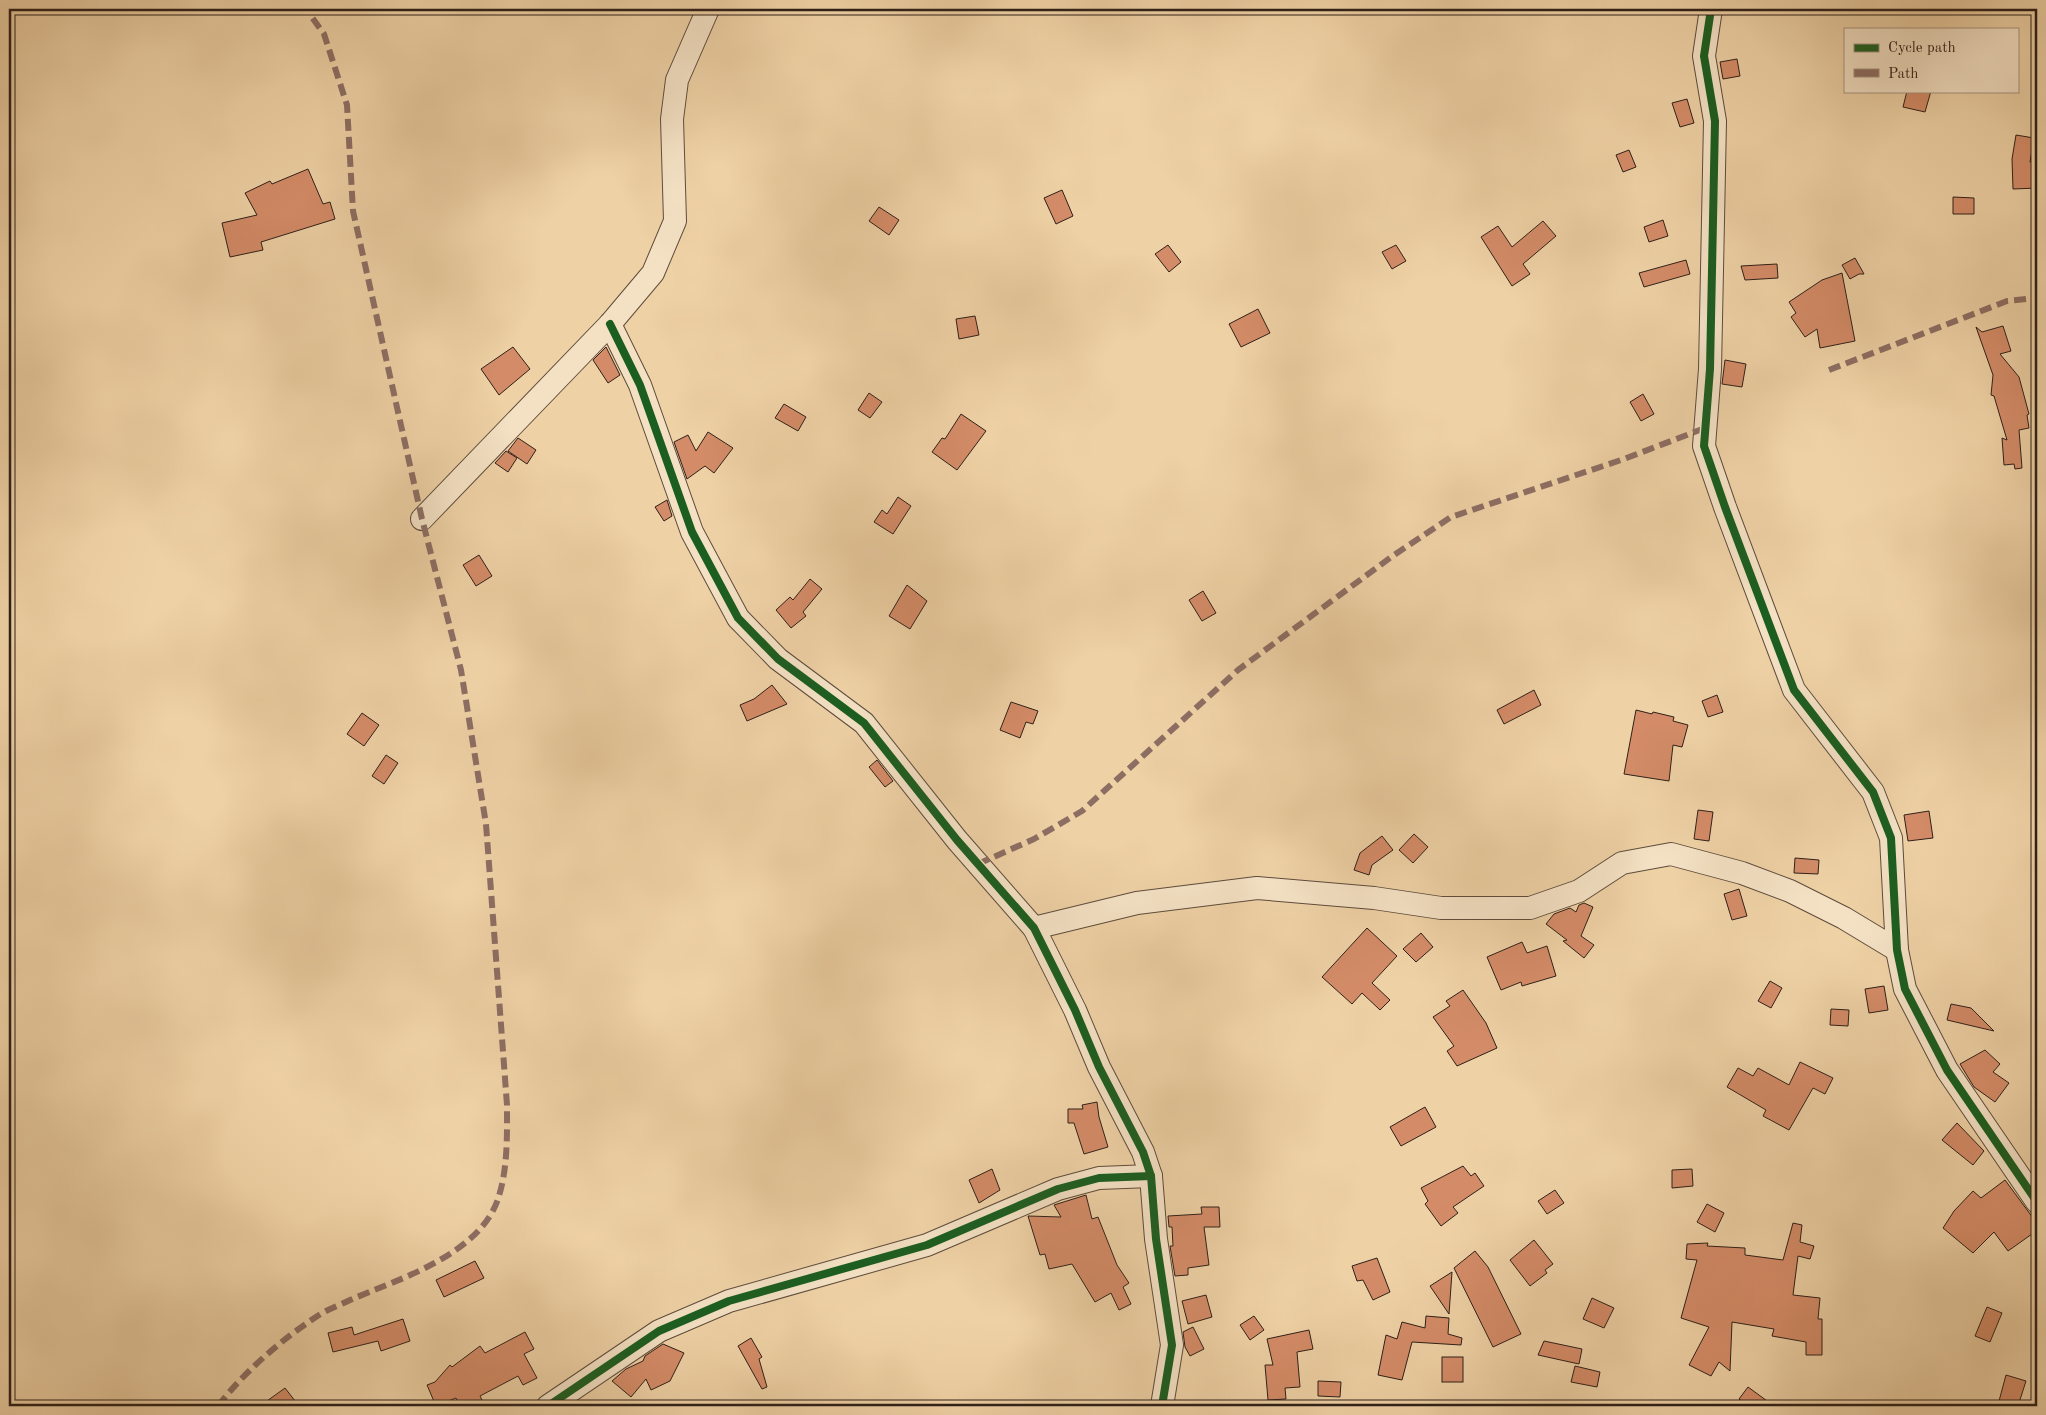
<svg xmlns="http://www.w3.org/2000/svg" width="2046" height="1415" font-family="'Old Standard TT',serif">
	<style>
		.building { fill: #d48c68; stroke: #2e2019 }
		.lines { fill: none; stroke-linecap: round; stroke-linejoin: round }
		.minor-casing { stroke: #5e4c3c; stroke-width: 24 }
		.minor { stroke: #f4e1c4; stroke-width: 22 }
		.quiet { stroke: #8d6e63; stroke-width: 6; stroke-dasharray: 12 6; stroke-linecap: butt }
		.cycleway-casing { stroke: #f4e1c4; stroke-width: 11 }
		.cycleway { stroke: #1b5e20; stroke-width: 8 }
	</style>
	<rect width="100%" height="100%" fill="#eed1a5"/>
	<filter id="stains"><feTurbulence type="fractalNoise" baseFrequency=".004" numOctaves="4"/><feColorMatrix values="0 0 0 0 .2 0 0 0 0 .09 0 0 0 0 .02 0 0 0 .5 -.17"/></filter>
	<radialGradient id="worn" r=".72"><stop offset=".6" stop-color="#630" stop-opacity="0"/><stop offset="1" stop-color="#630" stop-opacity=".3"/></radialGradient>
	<g class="building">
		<polygon points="1737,59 1740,76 1723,79 1720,62"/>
		<polygon points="1907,91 1931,91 1925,112 1903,107"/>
		<polygon points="1687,99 1694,123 1680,127 1672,103"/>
		<polygon points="2016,135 2034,138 2030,162 2037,162 2037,188 2013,189 2012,159"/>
		<polygon points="1629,150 1636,167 1623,172 1616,155"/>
		<polygon points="308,169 323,204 330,202 335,219 261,242 263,250 230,257 222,223 257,215 245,193 270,181 272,184"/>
		<polygon points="1062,190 1073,216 1056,224 1044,198"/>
		<polygon points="1953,197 1974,198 1974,214 1953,214"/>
		<polygon points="879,207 899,220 889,235 869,221"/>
		<polygon points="1663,220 1668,236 1649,242 1644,227"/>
		<polygon points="1543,221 1556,236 1523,264 1530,274 1512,286 1481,237 1498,226 1512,247"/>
		<polygon points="1168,245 1181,262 1169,272 1155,254"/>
		<polygon points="1396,245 1406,261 1392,269 1382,252"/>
		<polygon points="1855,258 1864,274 1859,274 1850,279 1842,265"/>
		<polygon points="1686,260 1690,274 1644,287 1639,273"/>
		<polygon points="1777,264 1778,278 1745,280 1741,266"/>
		<polygon points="1842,273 1855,341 1820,348 1817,329 1805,337 1791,317 1796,313 1789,302 1822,280"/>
		<polygon points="1258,309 1270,333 1241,347 1229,324"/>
		<polygon points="975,316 979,335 959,339 956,319"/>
		<polygon points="2003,326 2011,351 2000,354 2019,377 2029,414 2027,415 2029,428 2019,430 2022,468 2015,469 2014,464 2004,465 2002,438 2007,440 1994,396 1991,395 1993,375 1976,327 1982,332"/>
		<polygon points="513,347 530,369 499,395 481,369"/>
		<polygon points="606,347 620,375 608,383 593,360"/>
		<polygon points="1725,360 1746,364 1742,387 1722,384"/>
		<polygon points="869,393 882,402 870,418 858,410"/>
		<polygon points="1643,394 1654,414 1641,421 1630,402"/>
		<polygon points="784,404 806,417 798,431 775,418"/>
		<polygon points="961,414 986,431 957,470 932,452 942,438 945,439"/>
		<polygon points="708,432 733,448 714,473 705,466 687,479 674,442 688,435 696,451"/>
		<polygon points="518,438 536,450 527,464 508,451"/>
		<polygon points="506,451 517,458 508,472 495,463"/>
		<polygon points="898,497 911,506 893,534 874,522 882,510 887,514"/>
		<polygon points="667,500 672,516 664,521 655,507"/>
		<polygon points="479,555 492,576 476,586 463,565"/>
		<polygon points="810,579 822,589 803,612 806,616 791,628 776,610 790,597 793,600"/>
		<polygon points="907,585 927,601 910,629 889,616"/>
		<polygon points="1203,591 1216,613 1202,621 1189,600"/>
		<polygon points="772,685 787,704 747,721 740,705 754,699"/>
		<polygon points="1534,690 1541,705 1504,724 1497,710"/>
		<polygon points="1717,695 1723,712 1708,717 1702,701"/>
		<polygon points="1011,702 1038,711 1033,724 1026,722 1020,738 1000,730"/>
		<polygon points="1636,710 1652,714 1653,712 1674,717 1673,721 1688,725 1682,747 1673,745 1669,781 1624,774"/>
		<polygon points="362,713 379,725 364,746 347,734"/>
		<polygon points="386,755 398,763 384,784 372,776"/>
		<polygon points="877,760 893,781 885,787 869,767"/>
		<polygon points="1698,810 1713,812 1709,841 1694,839"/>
		<polygon points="1929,811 1933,838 1908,841 1904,815"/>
		<polygon points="1414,834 1428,847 1413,863 1399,850"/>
		<polygon points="1382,836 1393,850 1372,865 1369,875 1354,870 1360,853"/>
		<polygon points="1795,858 1819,860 1818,874 1794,873"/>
		<polygon points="1739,889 1747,916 1732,920 1724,894"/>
		<polygon points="1584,903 1593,907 1581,936 1594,945 1584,958 1563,941 1567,940 1546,924 1554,914 1570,908 1576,912 1579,905"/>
		<polygon points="1367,928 1397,956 1372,983 1390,1000 1380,1010 1362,993 1352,1004 1322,977"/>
		<polygon points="1421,933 1433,947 1416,962 1403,949"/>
		<polygon points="1522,942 1527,953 1547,946 1556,976 1522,986 1521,982 1501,990 1487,957"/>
		<polygon points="1770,981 1782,988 1771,1008 1758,1001"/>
		<polygon points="1884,986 1888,1010 1869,1013 1865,989"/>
		<polygon points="1463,990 1486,1023 1497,1048 1457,1066 1447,1051 1454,1046 1433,1017 1450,1006 1446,1001"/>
		<polygon points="1951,1004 1971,1008 1994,1031 1947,1020"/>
		<polygon points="1831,1009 1849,1010 1848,1026 1830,1025"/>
		<polygon points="1985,1050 2000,1064 1993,1072 2009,1083 1995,1102 1974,1087 1960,1064"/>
		<polygon points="1800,1062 1833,1078 1825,1094 1813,1088 1789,1130 1763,1116 1766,1110 1727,1087 1738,1068 1753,1076 1758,1068 1789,1085"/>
		<polygon points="1097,1102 1099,1117 1108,1147 1084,1154 1074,1123 1068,1123 1068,1109 1083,1109 1082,1105"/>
		<polygon points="1425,1107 1436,1127 1401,1146 1390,1127"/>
		<polygon points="1957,1123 1984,1151 1973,1165 1942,1140"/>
		<polygon points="1463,1166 1471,1176 1475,1173 1484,1186 1453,1207 1458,1213 1441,1226 1425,1204 1428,1201 1421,1188"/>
		<polygon points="992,1169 1000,1190 979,1203 969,1180"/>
		<polygon points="1692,1169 1693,1186 1672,1188 1672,1170"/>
		<polygon points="2005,1180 2036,1222 2032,1234 2008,1251 1994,1232 1973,1253 1943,1228 1954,1211 1973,1191 1981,1198"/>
		<polygon points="1555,1190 1564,1203 1547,1214 1538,1201"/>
		<polygon points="1086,1195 1092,1219 1098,1217 1117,1265 1129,1283 1123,1287 1131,1304 1119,1310 1111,1293 1095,1302 1072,1264 1049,1269 1045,1254 1040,1255 1028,1216 1061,1217 1054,1205"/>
		<polygon points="1707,1204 1724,1213 1715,1232 1697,1222"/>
		<polygon points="1201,1207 1219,1207 1220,1227 1204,1227 1209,1265 1188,1268 1188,1275 1175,1276 1170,1246 1173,1246 1172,1227 1169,1227 1168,1216 1202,1214"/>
		<polygon points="1793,1223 1802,1225 1800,1242 1814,1246 1810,1259 1798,1256 1793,1295 1820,1298 1818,1319 1822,1319 1822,1355 1806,1355 1806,1342 1772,1336 1774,1329 1732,1322 1730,1371 1719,1362 1711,1376 1689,1365 1709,1327 1681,1318 1697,1260 1686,1259 1687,1244 1708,1243 1707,1246 1745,1248 1745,1255 1783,1260"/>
		<polygon points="1534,1240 1553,1264 1545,1270 1547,1273 1530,1286 1510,1260"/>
		<polygon points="1475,1251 1488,1267 1521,1334 1493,1347 1454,1268"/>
		<polygon points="1377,1258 1390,1292 1373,1300 1363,1280 1357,1281 1352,1266"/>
		<polygon points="475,1261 484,1278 444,1297 436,1280"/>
		<polygon points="1452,1272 1449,1314 1430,1286"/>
		<polygon points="1206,1295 1212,1317 1188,1324 1182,1301"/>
		<polygon points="1592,1298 1614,1308 1604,1328 1583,1319"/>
		<polygon points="1987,1307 2002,1313 1990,1342 1975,1336"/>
		<polygon points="1254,1316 1264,1330 1250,1340 1240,1325"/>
		<polygon points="1426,1316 1449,1318 1448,1334 1462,1338 1461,1345 1412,1342 1402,1380 1378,1375 1386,1335 1397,1339 1402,1322 1425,1328"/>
		<polygon points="403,1319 410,1341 381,1351 378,1341 333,1352 328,1333 352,1327 354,1335"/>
		<polygon points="1193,1327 1204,1349 1190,1356 1185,1347 1183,1332"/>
		<polygon points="1309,1330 1313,1349 1297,1352 1300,1387 1285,1388 1286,1399 1268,1400 1265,1365 1273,1365 1267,1339"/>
		<polygon points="525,1332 534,1349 524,1354 537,1378 523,1385 518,1376 480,1396 482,1400 470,1406 460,1406 456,1398 436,1406 427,1385 435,1382 450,1365 452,1367 480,1346 485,1353"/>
		<polygon points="751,1338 762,1357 759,1359 767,1387 762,1389 738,1346"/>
		<polygon points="1544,1341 1582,1349 1579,1364 1538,1355"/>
		<polygon points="663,1344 684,1353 670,1381 651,1390 646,1379 631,1397 612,1381 626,1369 643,1361 645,1356"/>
		<rect x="1442" y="1357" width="21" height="25"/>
		<polygon points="1575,1366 1600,1372 1597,1387 1571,1382"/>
		<polygon points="2006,1375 2026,1381 2018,1406 1999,1401"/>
		<polygon points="1318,1381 1341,1382 1340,1397 1318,1396"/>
		<polygon points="1748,1387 1774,1406 1749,1406 1739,1399"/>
		<polygon points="285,1388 299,1406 260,1406"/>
	</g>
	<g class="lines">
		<g class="minor-casing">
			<g id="minor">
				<polyline points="1711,9 1704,56 1715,121 1710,369 1704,446 1725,507 1794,690 1873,792 1891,838 1897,950 1905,989 1947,1070 2037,1202"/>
				<polyline points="610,324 640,385 692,532 738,618 778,659 864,723 957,840 1034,928 1075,1010 1099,1067 1143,1152 1151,1176 1156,1239 1172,1345 1162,1406"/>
				<polyline points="422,519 610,324 653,273 675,221 672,119 677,80 708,9"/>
				<polyline points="1034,928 1137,903 1257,888 1374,898 1441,908 1530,908 1579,891 1622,863 1671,854 1742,873 1790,891 1844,918 1897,950"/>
				<polyline points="548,1406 659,1331 729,1301 927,1245 1058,1189 1099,1178 1151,1176"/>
			</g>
		</g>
		<use href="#minor" class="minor"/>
		<g class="quiet">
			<polyline points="1829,370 2007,301 2037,298"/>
			<polyline points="978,864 1034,839 1082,811 1238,670 1394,555 1451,517 1624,459 1705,428"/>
			<path d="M218 1406C245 1371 282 1339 319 1315 328 1309 340 1305 350 1300 399 1279 479 1255 498 1199 508 1169 507 1135 507 1105L486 824 461 670 422 519 353 211 347 105 324 34 306 9"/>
		</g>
		<g class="cycleway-casing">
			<g id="cycleway">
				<polyline points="1711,9 1704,56 1715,121 1710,369 1704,446 1725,507 1794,690 1873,792 1891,838 1897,950 1905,989 1947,1070 2037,1202"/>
				<polyline points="610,324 640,385 692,532 738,618 778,659 864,723 957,840 1034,928 1075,1010 1099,1067 1143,1152 1151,1176 1156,1239 1172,1345 1162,1406"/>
				<polyline points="548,1406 659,1331 729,1301 927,1245 1058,1189 1099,1178 1151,1176"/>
			</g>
		</g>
		<use href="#cycleway" class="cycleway"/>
	</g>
	<rect width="2046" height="1415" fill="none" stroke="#eed1a5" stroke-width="30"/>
	<rect x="10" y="10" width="2026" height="1395" fill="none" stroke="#2e2019" stroke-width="2.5"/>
	<rect x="15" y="15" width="2016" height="1385" fill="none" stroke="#2e2019"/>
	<rect x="1844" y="28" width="175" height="65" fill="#f4e1c4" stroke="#a59480"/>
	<rect x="1854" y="44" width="25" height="8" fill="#1b5e20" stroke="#a59480"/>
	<text x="1888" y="52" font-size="15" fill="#2e2019">Cycle path</text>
	<rect x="1854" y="69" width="25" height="8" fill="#8d6e63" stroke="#a59480"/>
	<text x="1888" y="78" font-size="15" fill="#2e2019">Path</text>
	<rect width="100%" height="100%" filter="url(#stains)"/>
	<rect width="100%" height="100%" fill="url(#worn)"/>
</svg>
